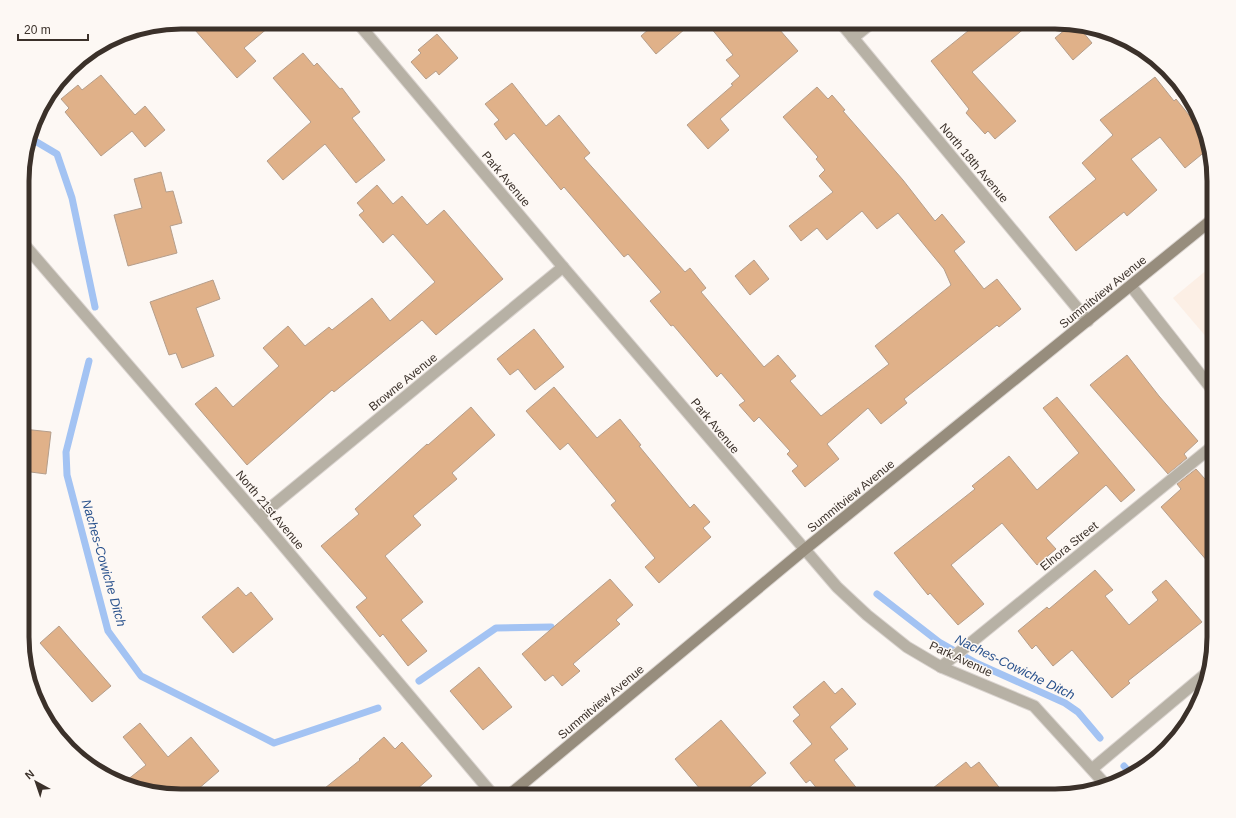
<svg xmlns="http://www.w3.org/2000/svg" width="1236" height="818" font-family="Helvetica,sans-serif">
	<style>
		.built { fill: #fcefe5 }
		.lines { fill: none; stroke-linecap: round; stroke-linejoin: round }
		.stream { stroke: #a3c3f3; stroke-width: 7 }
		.building { fill: #e0b189; stroke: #b59e8b }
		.minor-casing { stroke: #dad4d0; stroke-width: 13 }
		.secondary-casing { stroke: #dad4d0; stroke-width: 13 }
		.minor { stroke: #b7b1a5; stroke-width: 11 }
		.secondary { stroke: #978d7d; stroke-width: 11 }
		.labels { text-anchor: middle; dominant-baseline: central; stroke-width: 3; stroke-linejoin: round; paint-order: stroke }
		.street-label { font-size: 12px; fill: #3b312a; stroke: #fdf8f4 }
		.water-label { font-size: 13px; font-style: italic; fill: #2a528d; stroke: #fdf8f4 }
		.rim { fill: none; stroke: #3b312a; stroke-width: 5 }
	</style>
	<rect width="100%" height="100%" fill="#fdf8f4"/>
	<polygon class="built" points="1214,264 1214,346 1173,298"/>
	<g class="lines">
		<g class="stream">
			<polyline points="30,138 57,154 72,198 95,307"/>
			<polyline points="89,361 66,452 67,475 108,631 141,676 274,743 378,708"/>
			<polyline points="877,594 939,642 976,663 1065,703 1078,712 1100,738"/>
			<polyline points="419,681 496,628 551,627"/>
			<polyline points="1124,766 1132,775"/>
		</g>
	</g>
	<g class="building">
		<polygon points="188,22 275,22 244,48 256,61 237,78"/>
		<polygon points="657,22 693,22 656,54 641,36"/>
		<polygon points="706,22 773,22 798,51 720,119 729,130 708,149 687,125 733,85 731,84 740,76 726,60 733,55"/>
		<polygon points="979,22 1032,22 972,72 1016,121 995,139 988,131 985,134 966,113 969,109 931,61"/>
		<polygon points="1071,25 1078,26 1092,43 1073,60 1055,38"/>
		<polygon points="437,34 458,58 439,75 436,71 426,79 411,62 421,53 418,50"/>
		<polygon points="303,53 314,66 317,63 340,89 342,88 360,112 352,118 385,160 356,183 325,144 283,180 267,161 311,122 273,78"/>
		<polygon points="101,75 135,115 145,106 165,130 145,147 132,131 101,156 65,112 69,108 61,99 78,85 82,90"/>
		<polygon points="1155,77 1174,101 1176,99 1202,131 1207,150 1185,168 1160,137 1131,159 1157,190 1127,216 1124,212 1076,251 1049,217 1096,179 1082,163 1113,135 1100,120"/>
		<polygon points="512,83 546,126 559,115 590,153 584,158 685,272 690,268 706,288 701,292 764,367 778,355 796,376 790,381 821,416 889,364 875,346 951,285 944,269 898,213 877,229 862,211 827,240 817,228 801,241 789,226 833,192 819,176 825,170 816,159 818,157 783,117 817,87 828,99 832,95 845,110 843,111 903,180 935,221 942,214 965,242 954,251 984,289 997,279 1021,309 999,327 997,325 904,399 907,403 881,424 868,408 827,444 839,459 805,487 792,471 798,466 787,454 790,451 759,417 754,422 739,405 745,401 721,373 717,377 673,325 671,326 650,301 661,292 628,254 624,257 564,187 561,190 514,133 506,140 494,124 499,120 485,104"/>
		<polygon points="161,172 166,192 173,191 182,223 170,226 177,253 128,266 114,215 142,208 134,179"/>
		<polygon points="377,185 393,204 402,196 427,225 444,210 503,279 436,335 422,320 334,392 332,390 247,465 195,404 216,387 233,407 279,366 263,348 288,326 305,346 329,327 332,330 372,298 390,321 435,282 393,234 383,243 359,215 364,211 357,203"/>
		<polygon points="754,260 769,279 750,295 735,276"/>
		<polygon points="213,280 220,299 196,308 214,356 182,368 176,353 169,355 150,302"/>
		<polygon points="534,329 564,367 535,390 518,369 510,375 497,359"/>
		<polygon points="1127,355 1159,396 1198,441 1184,454 1187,458 1168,474 1090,385"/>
		<polygon points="554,387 597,438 620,419 641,445 639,446 690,508 694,504 710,522 703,528 711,537 659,583 645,567 655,558 611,505 616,501 568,443 560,450 526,411"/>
		<polygon points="1057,397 1135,490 1121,502 1106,485 1046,538 1056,549 1037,565 1002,523 951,565 984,604 958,625 930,593 928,595 894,553 975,489 972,486 1009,456 1037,490 1079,453 1043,408"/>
		<polygon points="471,407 495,435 452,473 457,479 413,516 421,525 385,556 423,602 401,620 427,651 408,666 383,634 380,637 356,607 367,598 321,546 359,514 355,509 427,444 428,445"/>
		<polygon points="23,429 51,432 46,474 23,471"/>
		<polygon points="1196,469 1214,489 1214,569 1161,507 1181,489 1177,484"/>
		<polygon points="1095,570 1113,590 1105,596 1129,625 1158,600 1152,592 1166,580 1202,622 1128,681 1130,683 1112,698 1072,650 1053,666 1036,645 1032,649 1018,631 1047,607 1049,609"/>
		<polygon points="610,579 633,605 616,620 620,624 573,664 580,671 562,686 553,675 545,681 522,654"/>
		<polygon points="238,587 246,596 251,592 273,619 233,653 202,617"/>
		<polygon points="59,626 111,686 92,702 40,643"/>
		<polygon points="479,667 512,707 483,730 450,691"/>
		<polygon points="824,681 835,694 842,688 856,704 830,727 848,749 834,760 863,796 823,796 810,780 806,783 790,763 812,744 793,721 800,715 793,707"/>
		<polygon points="721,720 766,773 739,796 706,796 675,759"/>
		<polygon points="140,723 168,757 191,737 219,771 190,796 130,788 122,784 146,765 123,737"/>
		<polygon points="384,737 395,749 402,742 432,776 409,796 315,796 360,760 359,759"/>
		<polygon points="966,762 971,768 979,762 1006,796 923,796"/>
	</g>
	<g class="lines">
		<g class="minor-casing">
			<g id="minor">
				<polyline points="357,22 563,267 837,587 867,615 907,647 941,667 1034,706 1105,784"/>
				<polyline points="840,22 1088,321"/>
				<polyline points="853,38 873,22"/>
				<polyline points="23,243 259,517 494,796"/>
				<polyline points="1131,286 1214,392"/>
				<polyline points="259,517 563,267"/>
				<polyline points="941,667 1214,445"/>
				<polyline points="1092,769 1209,671"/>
			</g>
		</g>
		<g class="secondary-casing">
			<polyline id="secondary" points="508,796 804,550 1214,218"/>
		</g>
		<use href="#minor" class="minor"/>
		<use href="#secondary" class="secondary"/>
	</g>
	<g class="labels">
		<g class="street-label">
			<text transform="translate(974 163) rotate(50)">North 18th Avenue</text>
			<text transform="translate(506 179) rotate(50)">Park Avenue</text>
			<text transform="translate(1103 292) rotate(-39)">Summitview Avenue</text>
			<text transform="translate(403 382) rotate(-39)">Browne Avenue</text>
			<text transform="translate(715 426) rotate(50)">Park Avenue</text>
			<text transform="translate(851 496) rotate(-39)">Summitview Avenue</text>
			<text transform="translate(270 510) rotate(50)">North 21st Avenue</text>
			<text transform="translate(1069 546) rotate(-39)">Elnora Street</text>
			<text transform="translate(961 659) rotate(25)">Park Avenue</text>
			<text transform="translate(601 702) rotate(-40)">Summitview Avenue</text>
		</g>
		<g class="water-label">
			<text transform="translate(104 563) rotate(74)">Naches-Cowiche Ditch</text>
			<text transform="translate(1015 667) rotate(26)">Naches-Cowiche Ditch</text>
		</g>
	</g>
	<path d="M0 0H1236V818H0ZM181 29H1055A152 152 0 0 1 1207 181V637A152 152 0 0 1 1055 789H181A152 152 0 0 1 29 637V181A152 152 0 0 1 181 29Z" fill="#fdf8f4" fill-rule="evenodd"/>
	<path class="rim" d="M181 29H1055A152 152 0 0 1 1207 181V637A152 152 0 0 1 1055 789H181A152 152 0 0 1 29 637V181A152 152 0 0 1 181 29Z"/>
	<g transform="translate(36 782) rotate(320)" stroke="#fdf8f4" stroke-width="3" paint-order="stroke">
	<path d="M0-3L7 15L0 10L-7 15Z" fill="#3b312a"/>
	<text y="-6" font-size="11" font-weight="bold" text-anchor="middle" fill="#3b312a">N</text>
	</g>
	<path d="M18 34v6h70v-6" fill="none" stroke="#3b312a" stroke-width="2"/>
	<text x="24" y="34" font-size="12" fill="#3b312a" stroke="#fdf8f4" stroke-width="3" paint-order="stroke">20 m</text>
</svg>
